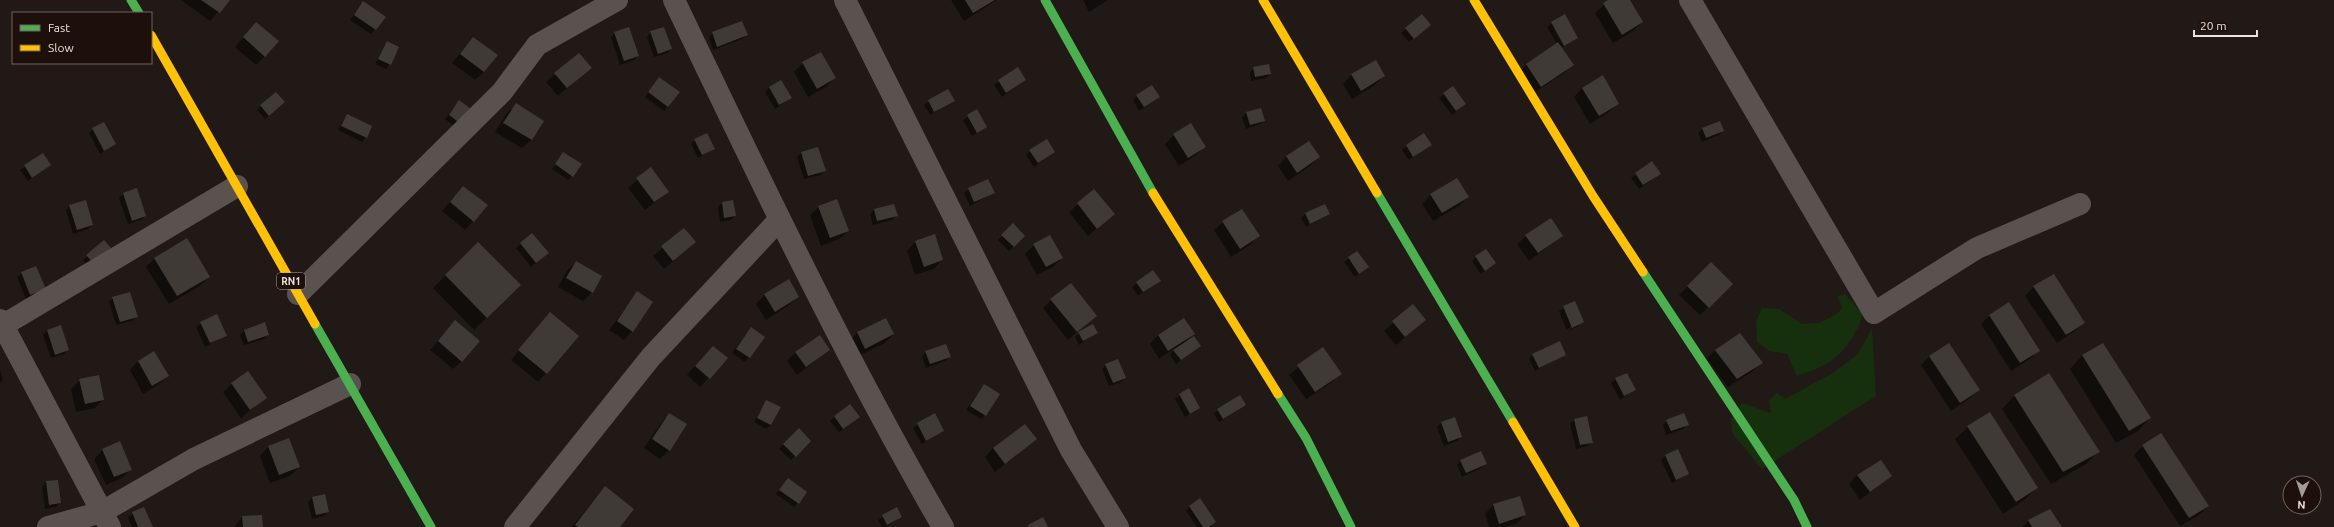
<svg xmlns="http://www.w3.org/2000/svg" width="2334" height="527" font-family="Ubuntu,sans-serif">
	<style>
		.green { fill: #162f0d }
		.shadow { fill: #0007; fill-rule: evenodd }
		.building { fill: #403a36 }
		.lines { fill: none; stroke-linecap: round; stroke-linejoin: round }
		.street { stroke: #5a524e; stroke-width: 22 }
		.fast { stroke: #4caf50; stroke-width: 9 }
		.slow { stroke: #ffc107; stroke-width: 9 }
		.labels { text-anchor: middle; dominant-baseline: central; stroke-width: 3.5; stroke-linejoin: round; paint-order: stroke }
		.shield { fill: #1d0f09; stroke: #afa39d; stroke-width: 1 }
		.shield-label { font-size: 10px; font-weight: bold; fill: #ede2dd }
	</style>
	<rect width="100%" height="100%" fill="#211916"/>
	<g class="green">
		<path d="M1845 294 1862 313C1862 324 1857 329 1852 338 1836 362 1823 367 1797 376L1787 354 1769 351 1757 342 1756 321 1762 308 1779 309 1802 324 1819 323 1837 314 1842 308 1837 296Z"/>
		<polygon points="1872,328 1876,396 1762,469 1732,433 1731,418 1742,403 1771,413 1769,401 1777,393 1785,399 1831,374 1858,354"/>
	</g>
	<g class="shadow">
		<polygon points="181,0 228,0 210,21"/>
		<polygon points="951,0 997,0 964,21"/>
		<polygon points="1083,0 1108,0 1089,12"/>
		<polygon points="1610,0 1629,0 1642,22 1633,31 1613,43 1595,13"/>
		<polygon points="363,3 384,17 371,34 350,20"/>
		<polygon points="1564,15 1577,38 1561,48 1572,65 1564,73 1532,94 1518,73 1526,65 1557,44 1547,27"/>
		<polygon points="1422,16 1425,29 1409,42 1401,33"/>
		<polygon points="248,32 265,56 256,65 235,47"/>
		<polygon points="651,32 671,49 667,53 654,57 647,37"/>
		<polygon points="615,33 638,56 634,60 620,65 611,37"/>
		<polygon points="713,33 746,35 742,39 713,50 709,37"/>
		<polygon points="473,38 484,72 475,80 452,63"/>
		<polygon points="387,42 390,64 386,69 375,64"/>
		<polygon points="1375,61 1384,76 1375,85 1352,99 1343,84 1351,75"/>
		<polygon points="803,63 835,78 826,87 808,97 794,72"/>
		<polygon points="590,68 558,96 546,82 555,74"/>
		<polygon points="1254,68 1270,74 1266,78 1251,81 1250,72"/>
		<polygon points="1017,69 1025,80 1002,97 994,85"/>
		<polygon points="655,83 668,106 664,111 645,97"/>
		<polygon points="1452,87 1465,104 1452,115 1439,98"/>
		<polygon points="769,88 791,98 775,109 765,92"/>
		<polygon points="1582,88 1618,104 1609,112 1590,124 1574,97"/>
		<polygon points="948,91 953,101 930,115 924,105"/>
		<polygon points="1137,96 1158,97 1139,111 1133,100"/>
		<polygon points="459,102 470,109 456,127 445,119"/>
		<polygon points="516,105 542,121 531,140 522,148 495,132 507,113"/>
		<polygon points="261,106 280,107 265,119 257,110"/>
		<polygon points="1260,109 1264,120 1260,124 1246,129 1242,118 1246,113"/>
		<polygon points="977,111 986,127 972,136 963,120"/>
		<polygon points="347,115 366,137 362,142 338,130"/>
		<polygon points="1720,122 1723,131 1719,135 1702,142 1698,133 1702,129"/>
		<polygon points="93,129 114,144 100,154 89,133"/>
		<polygon points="1423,134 1430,145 1409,160 1402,150"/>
		<polygon points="1174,135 1204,147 1196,155 1179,166 1165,144"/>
		<polygon points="695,140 713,149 698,158 691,144"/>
		<polygon points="1309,142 1319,157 1310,166 1288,181 1278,166 1286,157"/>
		<polygon points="1030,151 1054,151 1034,167 1026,155"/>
		<polygon points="564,153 572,176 568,180 552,169"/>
		<polygon points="801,153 824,171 820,175 804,179 797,157"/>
		<polygon points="43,154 50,165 28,181 20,170"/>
		<polygon points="650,169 667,192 645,210 628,188"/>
		<polygon points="1636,174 1660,174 1639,189 1631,178"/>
		<polygon points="987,180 994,192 970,206 964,193"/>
		<polygon points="463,187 473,221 465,230 442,211"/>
		<polygon points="136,189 145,216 141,220 128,224 119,198 123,194"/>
		<polygon points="1094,190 1113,214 1088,236 1069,212"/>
		<polygon points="1431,195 1468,197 1459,206 1433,221 1422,204"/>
		<polygon points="732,201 735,216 731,220 720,222 718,207 722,203"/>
		<polygon points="894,205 896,216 892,220 873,225 870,214 874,210"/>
		<polygon points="70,206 92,225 88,229 73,234 66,210"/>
		<polygon points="819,207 848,231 839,239 821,246 810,215"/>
		<polygon points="1305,214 1329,214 1306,227 1301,218"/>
		<polygon points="1223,222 1258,236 1250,245 1231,257 1214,230"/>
		<polygon points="1013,225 1024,236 1009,251 998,240"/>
		<polygon points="684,229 695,242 664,269 653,256"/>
		<polygon points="532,234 543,257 531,267 516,248"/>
		<polygon points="1526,236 1562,236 1529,261 1517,244"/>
		<polygon points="104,241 89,267 83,260"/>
		<polygon points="915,242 942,260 934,269 915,275 907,251"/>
		<polygon points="478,243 519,285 474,330 433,288"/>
		<polygon points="1034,245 1062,258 1053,267 1037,275 1025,254"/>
		<polygon points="1357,252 1363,271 1355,277 1344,262"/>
		<polygon points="1476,257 1495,263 1481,274 1472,261"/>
		<polygon points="155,258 209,277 200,286 169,304 146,267"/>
		<polygon points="576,262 601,276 592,292 583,301 558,287 567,271"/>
		<polygon points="1711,263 1732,284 1700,315 1679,295"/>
		<polygon points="1153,271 1159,280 1138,296 1132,287"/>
		<polygon points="22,273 40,293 26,299 17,277"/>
		<polygon points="2054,275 2084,323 2075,331 2057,343 2025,296 2033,287"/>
		<polygon points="637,293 632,331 624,340 609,330"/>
		<polygon points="765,295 798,297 789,305 766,320 756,304"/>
		<polygon points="113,298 137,317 132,321 116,325 109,302"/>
		<polygon points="1051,300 1096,315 1068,340 1043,308"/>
		<path d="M1574 302 1583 322 1567 331 1559 311ZM1579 323V326L1567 331V329Z"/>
		<polygon points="1413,306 1425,320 1396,345 1384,331"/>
		<polygon points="216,315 226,335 205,347 196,327"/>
		<polygon points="1990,315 2039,350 2030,359 2011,371 1981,324"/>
		<polygon points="886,319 893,334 885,343 856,357 849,342 857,333"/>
		<polygon points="455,322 462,361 453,369 430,350"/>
		<polygon points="542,322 546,373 538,382 511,360"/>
		<polygon points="265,324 268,334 264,339 244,345 240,335 244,331"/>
		<polygon points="61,327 68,349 64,354 51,358 43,335 47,331"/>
		<polygon points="751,328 763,337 745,362 732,353"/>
		<polygon points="1079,333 1096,333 1079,345 1075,337"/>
		<polygon points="1193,334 1186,341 1200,345 1176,364 1170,355 1175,348 1159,359 1150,344 1158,335"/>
		<polygon points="1949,344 1979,390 1970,398 1951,411 1921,365 1929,357"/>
		<polygon points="2103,345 2150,418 2138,431 2116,443 2070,369 2082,356"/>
		<polygon points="1323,348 1340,373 1332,382 1306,399 1289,375"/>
		<polygon points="829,350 797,375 787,361 796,352"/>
		<polygon points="1715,350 1761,363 1753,371 1728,387 1707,359"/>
		<polygon points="926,352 950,357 945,361 926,368 922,356"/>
		<polygon points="1565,354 1535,371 1529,359 1533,355"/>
		<polygon points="704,356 727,358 700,387 687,375"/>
		<polygon points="138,361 168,376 159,384 143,394 130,370"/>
		<polygon points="1106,365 1125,378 1121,382 1109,386 1102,369"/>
		<polygon points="0,370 3,380 0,383"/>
		<polygon points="2048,374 2099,451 2086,464 2051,484 2002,409 2014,396"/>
		<polygon points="1616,379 1634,390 1620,400 1611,383"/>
		<polygon points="80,380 103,400 95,408 76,412 71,389"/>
		<polygon points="232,384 265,398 241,418 223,392"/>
		<polygon points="984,385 985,415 981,419 966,410"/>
		<polygon points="1189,389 1199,407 1185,417 1175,399"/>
		<polygon points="766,401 771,425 766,429 754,422"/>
		<polygon points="850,405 854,421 839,432 830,421"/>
		<polygon points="1245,405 1219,422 1214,414 1218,410"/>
		<polygon points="669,414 669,450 660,459 644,448 661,423"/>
		<polygon points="934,415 943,431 922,444 913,428"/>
		<polygon points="1574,420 1592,442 1587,446 1576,449 1570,424"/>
		<polygon points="1667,421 1687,425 1683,429 1666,435 1663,425"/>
		<polygon points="1442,422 1461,437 1457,441 1444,446 1437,427"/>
		<polygon points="1968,427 2037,488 2024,500 2003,514 1955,439"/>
		<polygon points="799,429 810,441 791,460 779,449"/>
		<polygon points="1036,439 995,472 985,457 993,448"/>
		<polygon points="289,440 299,467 290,476 270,483 260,456 268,447"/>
		<polygon points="2143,446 2208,506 2199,515 2180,526 2134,455"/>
		<polygon points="103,450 131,469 122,478 106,485 94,459"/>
		<polygon points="1665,456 1688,474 1672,483 1661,460"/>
		<polygon points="1461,461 1485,464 1481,468 1462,477 1457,465"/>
		<polygon points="1857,475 1891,476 1860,500 1849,484"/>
		<polygon points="788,480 798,503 794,507 776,494"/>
		<polygon points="57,481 60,503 56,507 45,509 42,487 46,482"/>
		<polygon points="605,488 619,527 572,527 597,496"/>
		<polygon points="324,495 328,511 324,516 312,519 308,502 312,498"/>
		<polygon points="1519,497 1525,515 1516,524 1505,527 1489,527 1485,514 1493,505"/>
		<polygon points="1190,507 1215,522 1210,527 1197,527 1186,511"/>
		<polygon points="143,508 152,527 132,527 128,517"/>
		<polygon points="897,509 901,517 886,527 882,527 878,520"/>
		<polygon points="2050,511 2061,527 2022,527 2028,521"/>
		<polygon points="242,517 262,527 234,527"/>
	</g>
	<g class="building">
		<polygon points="201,0 230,0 220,13"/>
		<polygon points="965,0 995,0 973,13"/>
		<polygon points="1608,0 1630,0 1643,22 1622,35 1603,3"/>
		<polygon points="363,1 386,17 376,30 354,15"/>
		<polygon points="1422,14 1431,25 1414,39 1405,28"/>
		<polygon points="1565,14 1578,38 1564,46 1551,22"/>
		<polygon points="742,21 748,35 717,47 712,32"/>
		<polygon points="256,22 279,41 265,57 243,37"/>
		<polygon points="629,27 639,56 624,61 614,32"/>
		<polygon points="664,27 672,49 658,54 650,31"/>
		<polygon points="473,37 498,55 484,72 460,54"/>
		<polygon points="387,41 399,47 391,65 378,59"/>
		<polygon points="1558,42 1574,65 1541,87 1526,64"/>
		<polygon points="821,52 836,78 817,89 802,62"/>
		<polygon points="579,53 592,68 567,88 554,73"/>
		<polygon points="1376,60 1385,76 1361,91 1351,74"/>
		<polygon points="1269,64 1271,74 1255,77 1253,67"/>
		<polygon points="1018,67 1026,80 1006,93 998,80"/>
		<polygon points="1603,75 1619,104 1599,116 1582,88"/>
		<polygon points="659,77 680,92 668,107 648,92"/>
		<polygon points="781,80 792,98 779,105 769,87"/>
		<polygon points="1152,85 1160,97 1144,107 1136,95"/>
		<polygon points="1453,86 1466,104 1456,111 1443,93"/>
		<polygon points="948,89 955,101 934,112 928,100"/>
		<polygon points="276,92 285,102 269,116 260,105"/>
		<polygon points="459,100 471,109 461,124 449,115"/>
		<polygon points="516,103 544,121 532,140 503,123"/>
		<polygon points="1261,108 1265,121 1250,125 1246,112"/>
		<polygon points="977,109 987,127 977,133 967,115"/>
		<polygon points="347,114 372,126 367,138 341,126"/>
		<polygon points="1720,121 1724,131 1706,138 1702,128"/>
		<polygon points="104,122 116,144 104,151 92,128"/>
		<polygon points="1191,123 1206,147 1188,158 1173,134"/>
		<polygon points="707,133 715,149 702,155 694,139"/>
		<polygon points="1424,133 1432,145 1413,157 1406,145"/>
		<polygon points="1047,139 1055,152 1038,163 1029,150"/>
		<polygon points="1309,141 1320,157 1297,173 1286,156"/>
		<polygon points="818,147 826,171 808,176 801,152"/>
		<polygon points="563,152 582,164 573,177 555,164"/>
		<polygon points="43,153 51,165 32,178 24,165"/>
		<polygon points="1652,161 1661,174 1643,185 1635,173"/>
		<polygon points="651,167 669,192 654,202 636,178"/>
		<polygon points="1457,178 1469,197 1442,213 1430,194"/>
		<polygon points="988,179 995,193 974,202 968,188"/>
		<polygon points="463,186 488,205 474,222 450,202"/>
		<polygon points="137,188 146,216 132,221 123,193"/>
		<polygon points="1094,189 1115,214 1097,229 1077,203"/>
		<polygon points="837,199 849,231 830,238 818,206"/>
		<polygon points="86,200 93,225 77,230 69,205"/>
		<polygon points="733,200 736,216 724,218 722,202"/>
		<polygon points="894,204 898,216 877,221 874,209"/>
		<polygon points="1325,204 1330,214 1310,224 1305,213"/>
		<polygon points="1242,209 1260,236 1240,249 1222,221"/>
		<polygon points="1551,218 1563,236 1538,253 1525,235"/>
		<polygon points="1013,223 1025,236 1014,247 1001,235"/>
		<polygon points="684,228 696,242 673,261 661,246"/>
		<polygon points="532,233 549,253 536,263 520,243"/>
		<polygon points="935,234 943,260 924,267 915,241"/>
		<polygon points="1050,235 1063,258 1046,267 1033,244"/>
		<polygon points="187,238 210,277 177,296 154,258"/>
		<polygon points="104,240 111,248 93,263 86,255"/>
		<polygon points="478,242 521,285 487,318 445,275"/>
		<polygon points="1486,249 1496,263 1485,271 1475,256"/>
		<polygon points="1357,251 1369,267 1359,274 1348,257"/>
		<polygon points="576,261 602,276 593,293 566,278"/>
		<polygon points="1711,262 1733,284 1709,308 1687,286"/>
		<polygon points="36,266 46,289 30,295 21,272"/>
		<polygon points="1153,270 1161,281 1143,292 1136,282"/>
		<polygon points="2054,274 2085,323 2066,335 2033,286"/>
		<polygon points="789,279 799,297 775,312 764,294"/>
		<polygon points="1071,283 1097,316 1077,332 1050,299"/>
		<polygon points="637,291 653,302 633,332 617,321"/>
		<polygon points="130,292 138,317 120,322 112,297"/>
		<polygon points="1575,301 1584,322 1572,328 1563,306"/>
		<polygon points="2009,302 2040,351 2020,363 1989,315"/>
		<polygon points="1413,304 1426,320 1405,337 1392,321"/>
		<polygon points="550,312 579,336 547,374 518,350"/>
		<polygon points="217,314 227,336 210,343 200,322"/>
		<polygon points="886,318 894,334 865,349 857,332"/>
		<polygon points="1184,318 1195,334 1168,351 1158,335"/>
		<polygon points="455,320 480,341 462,362 438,341"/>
		<polygon points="265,322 269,335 248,342 244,330"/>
		<polygon points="1093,324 1098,333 1083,341 1078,332"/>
		<polygon points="61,325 69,350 55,355 47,330"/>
		<polygon points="751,327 765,337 750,358 736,349"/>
		<polygon points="1740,333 1763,363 1737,379 1715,350"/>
		<polygon points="820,335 830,350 806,367 795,352"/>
		<polygon points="1194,336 1201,346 1181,360 1173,350"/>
		<polygon points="1560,341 1566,355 1539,368 1532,354"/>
		<polygon points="1949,343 1980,390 1960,403 1929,356"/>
		<polygon points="2103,343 2151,418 2129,431 2082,355"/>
		<polygon points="946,344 951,357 930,364 925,351"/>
		<polygon points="713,346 728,358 710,379 695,366"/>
		<polygon points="1323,347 1342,374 1315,392 1297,365"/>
		<polygon points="154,351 169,376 152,386 138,361"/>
		<polygon points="1118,359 1126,378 1113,383 1105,364"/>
		<polygon points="248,371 267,398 250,410 231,383"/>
		<polygon points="1627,373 1636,390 1624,396 1615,378"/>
		<polygon points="2049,373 2100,452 2063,472 2014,395"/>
		<polygon points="99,375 104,400 85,404 79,379"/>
		<polygon points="984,384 1000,394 986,416 970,406"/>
		<polygon points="1189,388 1200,408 1190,414 1179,394"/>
		<polygon points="1240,395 1246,405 1223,419 1217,409"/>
		<polygon points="766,400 781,407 771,425 757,418"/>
		<polygon points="850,404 860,417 843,429 834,416"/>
		<polygon points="1990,412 2038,488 2016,502 1967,426"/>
		<polygon points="669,413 687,424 670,451 652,439"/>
		<polygon points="935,413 944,431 926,441 917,423"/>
		<polygon points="1684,413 1689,425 1671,431 1666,420"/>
		<polygon points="1587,416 1593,443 1580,445 1574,419"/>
		<polygon points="1455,417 1462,437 1448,442 1441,422"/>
		<polygon points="1025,424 1037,439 1005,464 993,448"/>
		<polygon points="799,428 811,441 796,457 783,444"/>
		<polygon points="2161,433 2209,506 2189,518 2142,445"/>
		<polygon points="289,438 300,467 279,475 268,446"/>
		<polygon points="120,441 132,470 114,477 102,449"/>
		<polygon points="1678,449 1689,474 1676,480 1665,455"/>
		<polygon points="1481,451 1487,464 1466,473 1460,460"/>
		<polygon points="1881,460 1892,476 1870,492 1857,475"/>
		<polygon points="788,478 807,492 799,504 779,490"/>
		<polygon points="58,480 61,503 49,505 46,481"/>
		<polygon points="605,486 634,509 620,527 578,527 575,525"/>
		<polygon points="325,494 329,512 316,515 312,497"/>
		<polygon points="1520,496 1526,515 1499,524 1493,504"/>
		<polygon points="1200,498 1216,522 1209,527 1203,527 1189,506"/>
		<polygon points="144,507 153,527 138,527 132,512"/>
		<polygon points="897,507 902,517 887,525 882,515"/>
		<polygon points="2050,509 2062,527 2032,527 2028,520"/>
		<polygon points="262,515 263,527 243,527 242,516"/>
		<polygon points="1043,517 1048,527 1029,527 1028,525"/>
	</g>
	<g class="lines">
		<g class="street">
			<path d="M674 0C759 178 844 356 943 527"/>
			<polyline points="845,0 1071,450 1118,527"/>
			<polyline points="1690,0 1874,313 1977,248 2080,204"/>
			<polyline points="298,294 502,92 537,45 617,0"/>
			<polyline points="0,320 110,527"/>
			<polyline points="0,327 237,186"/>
			<polyline points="48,527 102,512 194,459 350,384"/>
			<polyline points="515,527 651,357 779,220"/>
		</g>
		<g class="fast">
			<polyline points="131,0 139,13"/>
			<polyline points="1045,0 1153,193"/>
			<polyline points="1377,193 1513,422"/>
			<polyline points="1643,272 1794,500 1807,527"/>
			<polyline points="315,324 431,527"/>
			<polyline points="1278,394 1306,438 1351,527"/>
		</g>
		<g class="slow">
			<polyline points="1263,0 1377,193"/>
			<polyline points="1474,0 1593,196 1643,272"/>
			<polyline points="151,35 315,324"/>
			<polyline points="1153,193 1278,394"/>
			<polyline points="1513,422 1575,527"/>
		</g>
	</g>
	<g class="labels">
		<rect class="shield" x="277" y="273" width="28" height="16" rx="3"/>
		<g class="shield-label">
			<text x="291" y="281">RN1</text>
		</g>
	</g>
	<rect x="12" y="12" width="140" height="52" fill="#1d0f09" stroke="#70635e"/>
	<rect x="20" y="25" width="20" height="6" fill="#4caf50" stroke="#70635e"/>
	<text x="48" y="32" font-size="12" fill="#ede2dd">Fast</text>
	<rect x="20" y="45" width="20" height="6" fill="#ffc107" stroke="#70635e"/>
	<text x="48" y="52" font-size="12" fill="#ede2dd">Slow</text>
	<g transform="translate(2302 495) rotate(183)"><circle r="19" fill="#1d0f09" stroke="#70635e"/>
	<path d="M0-3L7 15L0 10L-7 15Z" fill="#a69c97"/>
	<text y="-6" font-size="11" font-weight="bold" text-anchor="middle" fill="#ede2dd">N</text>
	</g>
	<path d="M2194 30v6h63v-6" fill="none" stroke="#ede2dd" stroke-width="2"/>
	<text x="2200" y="30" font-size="12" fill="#ede2dd" stroke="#1d0f09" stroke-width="3" paint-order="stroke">20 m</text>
</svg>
